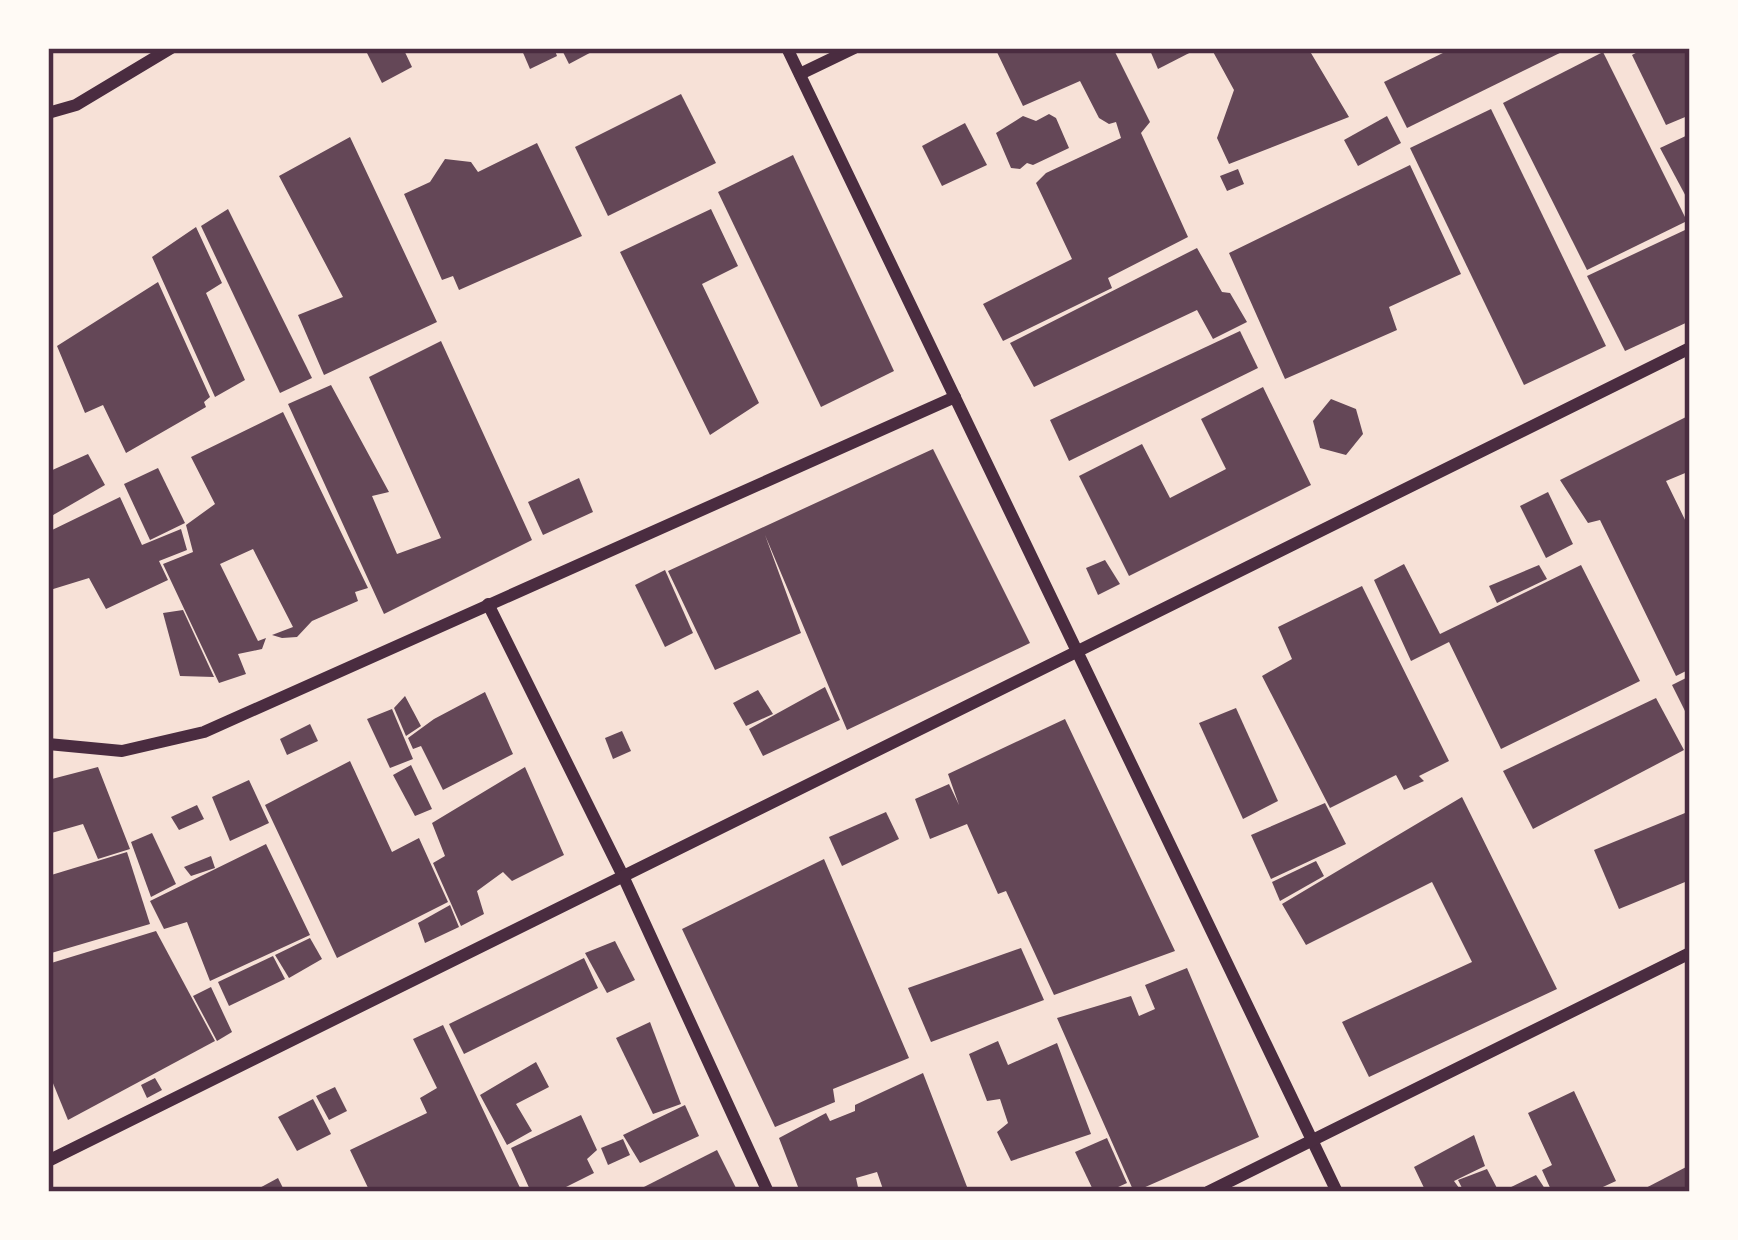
<svg xmlns="http://www.w3.org/2000/svg" width="1738" height="1240" font-family="'DM Sans',sans-serif">
	<style>
		.building { fill: #644757 }
		.lines { fill: none; stroke-linecap: round; stroke-linejoin: round }
		.minor { stroke: #4a2c40; stroke-width: 12 }
		.neatline { fill: none; stroke: #4a2c40; stroke-width: 4.5 }
	</style>
	<rect width="100%" height="100%" fill="#f7e1d7"/>
	<g class="building">
		<polygon points="377,48 403,48 412,67 382,83 367,53"/>
		<polygon points="521,48 554,48 557,56 530,69"/>
		<polygon points="561,48 599,48 569,64"/>
		<polygon points="995,48 1113,48 1150,122 1141,133 1188,237 1108,278 1112,288 1003,341 983,304 1072,259 1036,183 1046,173 1121,138 1116,122 1109,124 1099,118 1080,81 1023,106"/>
		<polygon points="1149,48 1199,48 1158,69"/>
		<polygon points="1211,48 1308,48 1349,117 1229,164 1217,138 1234,90"/>
		<polygon points="1453,48 1570,48 1407,128 1384,82"/>
		<polygon points="1645,48 1690,48 1690,115 1666,125 1632,55"/>
		<polygon points="1603,52 1687,221 1587,270 1503,103"/>
		<polygon points="681,94 716,163 608,216 575,147"/>
		<polygon points="1491,109 1606,346 1524,385 1410,148"/>
		<polygon points="1049,114 1056,118 1069,148 1033,165 1027,163 1020,169 1011,168 996,133 1023,116 1036,121"/>
		<polygon points="1387,116 1401,143 1358,166 1344,140"/>
		<polygon points="965,123 987,165 942,186 922,146"/>
		<polygon points="1690,134 1690,204 1660,148"/>
		<polygon points="350,137 437,322 324,375 298,315 343,297 279,176"/>
		<polygon points="537,143 582,236 459,290 453,276 442,280 404,194 430,182 445,159 471,162 478,172"/>
		<polygon points="793,155 894,371 821,407 718,192"/>
		<polygon points="1410,165 1461,274 1389,307 1397,330 1285,379 1229,253"/>
		<polygon points="1238,169 1244,184 1227,191 1220,176"/>
		<polygon points="228,209 312,378 280,393 201,226"/>
		<polygon points="711,209 738,266 702,284 759,403 710,435 620,252"/>
		<polygon points="196,227 222,283 206,293 245,380 215,397 152,257"/>
		<polygon points="1685,230 1690,242 1690,321 1625,351 1587,276"/>
		<polygon points="1197,248 1222,292 1230,293 1247,322 1213,339 1197,310 1034,387 1010,343"/>
		<polygon points="158,282 210,397 204,402 206,407 126,453 103,405 85,413 57,346"/>
		<polygon points="1240,331 1258,368 1069,461 1050,420"/>
		<polygon points="441,341 532,540 384,614 288,404 331,385 389,492 372,496 397,554 441,538 369,377"/>
		<polygon points="1263,387 1311,485 1129,576 1079,476 1142,444 1170,498 1226,469 1201,419"/>
		<polygon points="1331,399 1356,409 1363,434 1346,455 1320,448 1313,421"/>
		<polygon points="283,412 368,588 355,592 358,601 312,621 297,637 282,638 272,635 293,627 253,549 220,564 258,641 266,638 262,649 238,654 246,674 219,683 163,564 193,552 186,525 215,504 191,457"/>
		<polygon points="1690,415 1690,471 1666,481 1690,530 1690,669 1676,676 1600,520 1588,523 1560,480"/>
		<polygon points="933,449 1030,643 847,730 765,535 801,633 715,670 668,571"/>
		<polygon points="88,454 105,485 48,518 48,472"/>
		<polygon points="158,468 185,523 150,540 124,484"/>
		<polygon points="579,478 593,512 543,535 528,502"/>
		<polygon points="1548,492 1573,544 1546,558 1520,506"/>
		<polygon points="120,497 142,545 181,529 187,550 159,561 168,580 106,609 89,578 50,590 48,532"/>
		<polygon points="1105,560 1120,584 1098,595 1086,568"/>
		<polygon points="1404,564 1440,634 1581,565 1640,681 1501,749 1449,642 1411,661 1374,580"/>
		<polygon points="1539,565 1547,579 1497,603 1489,586"/>
		<polygon points="665,570 693,633 665,647 635,585"/>
		<polygon points="1362,586 1449,761 1419,776 1424,781 1404,790 1396,775 1330,808 1262,676 1292,659 1278,627"/>
		<polygon points="183,610 214,677 180,676 163,613"/>
		<polygon points="1690,676 1690,721 1672,685"/>
		<polygon points="825,687 840,720 763,756 749,729"/>
		<polygon points="758,690 773,714 746,726 733,703"/>
		<polygon points="485,692 513,754 443,790 421,746 413,749 408,738 434,719"/>
		<polygon points="405,696 421,726 406,736 394,708"/>
		<polygon points="1656,698 1684,750 1533,829 1503,771"/>
		<polygon points="1236,708 1278,801 1243,819 1199,723"/>
		<polygon points="392,709 413,759 390,768 367,719"/>
		<polygon points="1065,719 1175,951 1054,995 1006,891 998,894 967,824 930,839 915,799 949,784 959,805 948,774"/>
		<polygon points="310,724 318,741 287,755 280,739"/>
		<polygon points="622,731 631,751 613,759 605,738"/>
		<polygon points="350,761 392,852 419,838 448,902 337,958 265,805"/>
		<polygon points="411,765 432,809 415,816 393,775"/>
		<polygon points="98,767 130,849 98,859 83,824 48,834 48,780"/>
		<polygon points="525,767 564,855 512,881 503,872 477,891 484,914 461,926 433,863 445,856 432,823"/>
		<polygon points="249,780 269,823 230,841 212,797"/>
		<polygon points="1462,797 1557,989 1369,1077 1342,1022 1472,962 1432,882 1306,945 1282,904"/>
		<polygon points="1325,803 1346,844 1271,879 1251,835"/>
		<polygon points="197,805 204,819 179,830 171,817"/>
		<polygon points="1690,811 1690,880 1619,909 1594,850"/>
		<polygon points="886,812 899,839 842,866 829,837"/>
		<polygon points="152,833 176,884 151,897 131,842"/>
		<polygon points="266,844 310,935 210,981 187,922 164,929 150,901"/>
		<polygon points="127,852 150,924 48,954 48,876"/>
		<polygon points="211,856 215,868 191,876 184,867"/>
		<polygon points="824,859 909,1058 833,1089 835,1102 775,1127 682,929"/>
		<polygon points="1316,861 1324,876 1280,901 1272,882"/>
		<polygon points="450,905 459,927 425,943 418,923"/>
		<polygon points="156,931 215,1041 68,1120 48,1071 48,964"/>
		<polygon points="310,938 322,959 289,978 275,955"/>
		<polygon points="615,941 635,980 607,993 585,953"/>
		<polygon points="1021,948 1044,1000 931,1042 908,988"/>
		<polygon points="273,956 285,979 229,1006 218,982"/>
		<polygon points="584,958 598,988 464,1054 449,1024"/>
		<polygon points="1187,968 1259,1137 1134,1192 1057,1018 1131,996 1139,1016 1155,1009 1145,985"/>
		<polygon points="211,987 232,1032 217,1041 193,996"/>
		<polygon points="650,1022 681,1104 653,1114 616,1038"/>
		<polygon points="443,1025 522,1192 370,1192 350,1150 427,1113 420,1098 437,1088 413,1039"/>
		<polygon points="998,1041 1008,1065 1057,1043 1091,1134 1011,1161 997,1132 1008,1123 1000,1099 987,1101 969,1054"/>
		<polygon points="536,1062 549,1087 516,1104 532,1131 507,1145 480,1095"/>
		<polygon points="923,1073 969,1192 884,1192 877,1172 856,1178 859,1192 800,1192 779,1138 826,1113 830,1121 855,1111 855,1105"/>
		<polygon points="155,1078 162,1090 147,1098 141,1085"/>
		<polygon points="335,1087 347,1111 329,1120 316,1096"/>
		<polygon points="1574,1091 1616,1181 1592,1192 1552,1192 1542,1170 1552,1165 1528,1113"/>
		<polygon points="313,1099 331,1134 297,1151 278,1117"/>
		<polygon points="685,1105 699,1136 640,1163 623,1135"/>
		<polygon points="581,1115 597,1150 587,1159 594,1173 556,1192 531,1192 511,1148"/>
		<polygon points="1474,1135 1485,1166 1454,1181 1462,1192 1426,1192 1414,1167"/>
		<polygon points="1107,1138 1127,1183 1107,1192 1094,1192 1075,1152"/>
		<polygon points="623,1139 630,1155 608,1165 601,1148"/>
		<polygon points="717,1150 738,1192 634,1192"/>
		<polygon points="1690,1165 1690,1192 1638,1192"/>
		<polygon points="1487,1169 1499,1192 1464,1192 1458,1180"/>
		<polygon points="1536,1175 1547,1192 1501,1192"/>
		<polygon points="278,1178 285,1192 252,1192"/>
	</g>
	<g class="lines">
		<g class="minor">
			<polyline points="787,48 1337,1192"/>
			<polyline points="800,74 854,48"/>
			<polyline points="48,113 76,105 171,48"/>
			<polyline points="488,604 623,876 768,1192"/>
			<polyline points="48,744 122,751 204,732 955,397"/>
			<polyline points="48,1161 1690,348"/>
			<polyline points="1208,1192 1690,953"/>
		</g>
	</g>
	<rect width="1738" height="1240" fill="none" stroke="#fffaf5" stroke-width="102"/>
	<rect x="51" y="51" width="1636" height="1138" class="neatline"/>
</svg>
